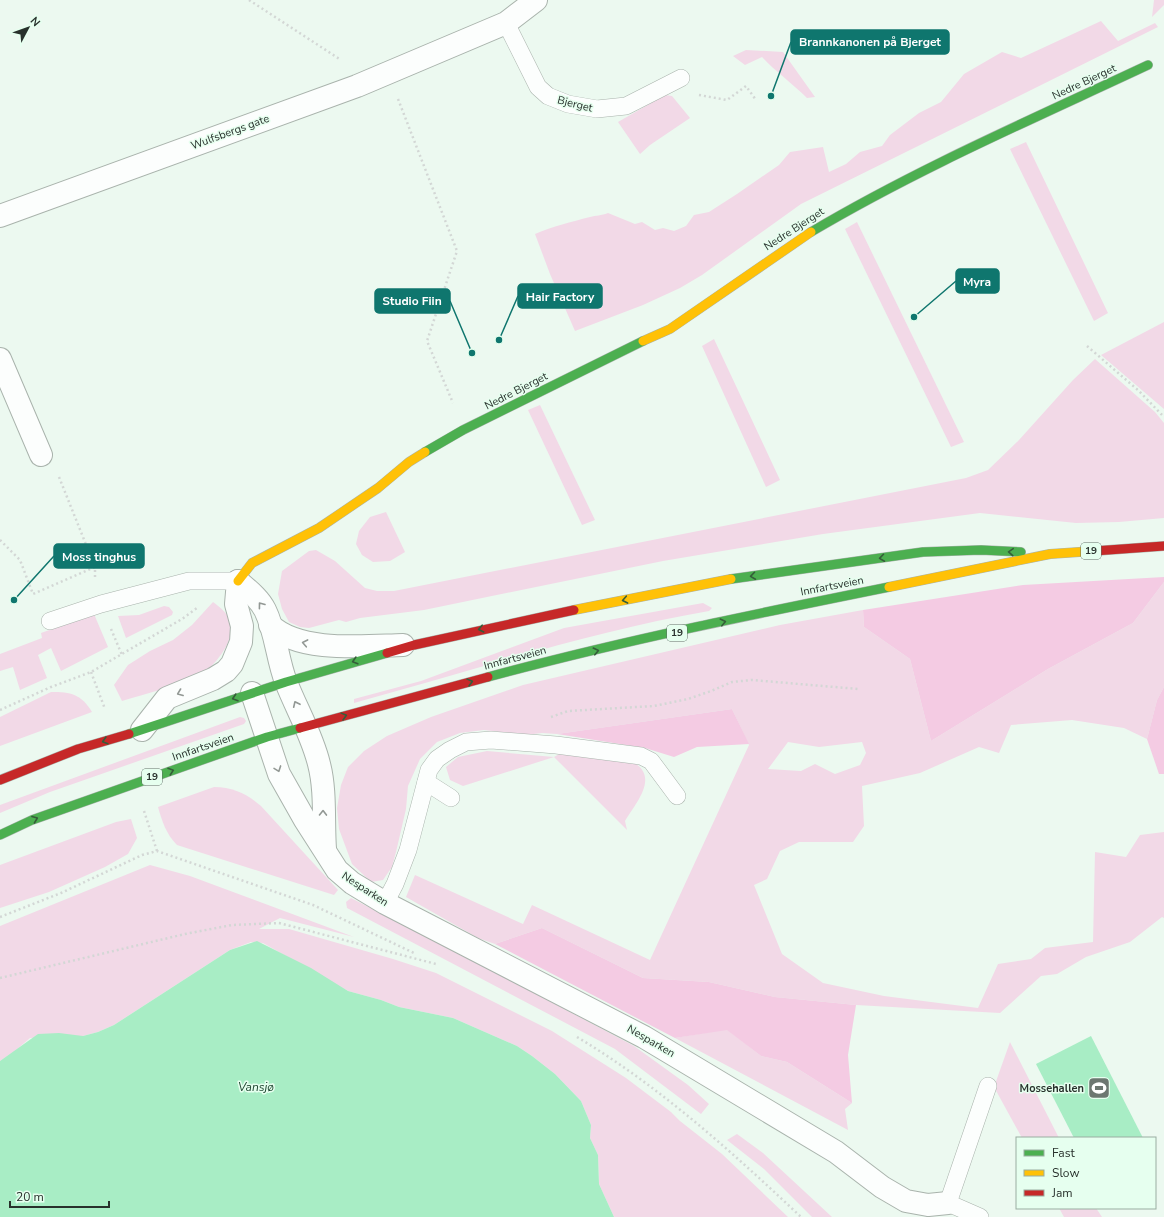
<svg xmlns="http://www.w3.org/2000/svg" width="1164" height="1217" font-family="'Nunito Sans',sans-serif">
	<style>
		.green { fill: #f2d9e7; fill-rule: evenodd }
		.forest { fill: #f4cbe3 }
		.water { fill: #a8edc5 }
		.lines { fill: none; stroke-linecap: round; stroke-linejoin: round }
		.lane-casing { stroke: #a9b3ac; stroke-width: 18 }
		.street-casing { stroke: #a9b3ac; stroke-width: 24 }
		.fast-casing { stroke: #a9b3ac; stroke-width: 10 }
		.slow-casing { stroke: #a9b3ac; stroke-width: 10 }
		.jam-casing { stroke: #a9b3ac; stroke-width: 10 }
		.path { stroke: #d3d7d5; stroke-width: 2.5; stroke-dasharray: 2 3; stroke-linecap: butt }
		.lane { stroke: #fcfefd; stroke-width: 17 }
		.street { stroke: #fcfefd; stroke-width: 22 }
		.fast { stroke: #4caf50; stroke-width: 9 }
		.slow { stroke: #ffc107; stroke-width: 9 }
		.jam { stroke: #c62828; stroke-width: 9 }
		.oneway { stroke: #355d39 }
		.oneway2 { stroke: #929894 }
		.labels { text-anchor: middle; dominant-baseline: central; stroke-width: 3; stroke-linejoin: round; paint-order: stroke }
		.shield { fill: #e6ffef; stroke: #616f66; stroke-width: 1 }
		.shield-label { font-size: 10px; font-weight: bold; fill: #28312c }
		.street-label { font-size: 11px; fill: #28312c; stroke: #e6ffef }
		.poi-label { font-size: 11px; font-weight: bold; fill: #28312c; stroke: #e6ffef; text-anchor: end }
		.water-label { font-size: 12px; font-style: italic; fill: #204832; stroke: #e6ffef }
		.leader { fill: none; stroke: #0f766e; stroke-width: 1.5 }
		.callout-dot { fill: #0f766e; stroke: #e6ffef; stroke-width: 1.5 }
		.callout { fill: #0f766e; stroke: #0f766e; stroke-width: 1.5 }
		.callout-label { font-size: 12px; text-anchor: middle; font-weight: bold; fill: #fff }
	</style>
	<rect width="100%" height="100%" fill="#ecf9f0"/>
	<g class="green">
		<polygon points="1154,0 1164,0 1164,5 1152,17"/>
		<path d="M1101 21 1118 41 1155 23 1158 27 801 204 702 275 680 288 643 305 575 331 550 274 535 234C553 226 571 222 590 217 596 215 601 216 608 213L635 224 642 222 655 230 663 228 674 231 686 226 694 215 709 212 737 194 779 165 790 152 823 147 829 172 846 164 860 152 882 146 890 135 919 113 941 102 964 74 1002 52 1021 58Z"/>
		<path d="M746 50 783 52 815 97 807 98C792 83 776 72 762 57L745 65 733 56Z"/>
		<polygon points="665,95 672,96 690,118 650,145 640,154 618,122"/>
		<polygon points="1026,142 1108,313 1094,321 1010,149"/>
		<polygon points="857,222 964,442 951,447 845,229"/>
		<polygon points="1164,322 1164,409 1101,355"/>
		<polygon points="714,339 780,480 766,487 702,346"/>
		<polygon points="1095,359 1155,412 1164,423 1164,518 1119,522 1076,523 980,513 823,534 663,561 424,610 360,618 346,622 339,620 309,628 300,627 289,622 282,609 278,594 282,571 309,551 316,550 335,561 365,588 377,591 394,591 966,478 988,470 1019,440 1073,380"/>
		<polygon points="540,405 595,520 582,525 528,410"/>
		<polygon points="386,512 405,552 390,561 373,562 362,555 356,544 359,531 370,517"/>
		<path d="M1164 582V687L1157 700 1147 739 1124 728 1072 720 1011 725 999 753 979 747 920 773 862 786 864 826 853 842H799L780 851 767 879 754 885 782 954 823 983 884 996 978 1008 998 964 1031 959 1045 948 1093 942 1095 852 1126 857 1140 835 1164 832V918L1162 917 1130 942 1086 957 1057 974 1041 976 1000 1013 856 1005 775 997 709 982 643 978 542 928 495 944 478 938 406 897 415 875 523 924 532 905 650 960 749 745 732 709 557 734 542 733 525 735 484 730 460 733 437 742 420 759 408 786 406 809 396 852 392 867 383 880 371 882 352 864 339 829 337 808 341 785 348 767 364 751 387 736 431 717 523 685 780 625 863 610 864 627 910 659 931 741 1048 669 1133 623ZM788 742 819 747 862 742 866 753 860 765 835 774 815 764 801 771 768 769Z"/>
		<path d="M213 602C221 608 230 615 231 625 234 642 214 667 200 675 178 686 145 694 122 701L114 685 128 665 150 651 173 640 192 625Z"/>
		<path d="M703 603 712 608 709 611C588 632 472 671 354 703V699L421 681 564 628Z"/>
		<polygon points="164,606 169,607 173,612 172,615 126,638 118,616 139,615"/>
		<polygon points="94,614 108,647 61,671 51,648 38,655 47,678 20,690 13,667 0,671 0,654 42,638 41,633"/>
		<path d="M51 692C71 692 81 694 92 712L0 746V717Z"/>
		<polygon points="240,717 244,718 246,721 244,724 50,792 0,813 0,805"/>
		<path d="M487 751 554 757 561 753 636 764C658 779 635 804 625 821L627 830 554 757 463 786 450 780 446 767 458 757Z"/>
		<path d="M214 787C233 787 247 794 261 806L338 890 334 895 177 845C166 834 162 821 158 807Z"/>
		<polygon points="131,819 137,838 128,854 105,867 49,892 0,908 0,865 116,822"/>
		<polygon points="150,865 190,876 354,937 280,918 259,929 289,929 393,959 436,973 552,1031 626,1078 671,1112 680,1121 722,1154 788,1217 614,1217 599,1184 598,1155 590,1138 591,1125 581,1101 555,1074 532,1056 517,1046 453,1018 399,1007 381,1000 348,991 263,943 251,942 230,950 114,1025 98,1032 83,1036 30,1038 15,1051 0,1061 0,926"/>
		<polygon points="351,898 495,972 634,1046 688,1085 709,1104 701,1114 615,1049 347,908 346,902"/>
		<polygon points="727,1029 761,1056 787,1062 852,1103 845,1109 848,1130 675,1038"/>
		<polygon points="1010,1042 1059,1138 1022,1138 994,1087"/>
		<polygon points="737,1134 763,1153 832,1217 812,1217 764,1169 727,1140"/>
		<polygon points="1059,1208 1096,1208 1102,1217 1064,1217"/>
	</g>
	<g class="forest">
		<polygon points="1164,577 1164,582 1133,623 1048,669 931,741 910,659 864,627 863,610 1023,585"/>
		<polygon points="1164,687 1164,774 1159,774 1147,739 1157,700"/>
		<polygon points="732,709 749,744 697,747 674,757 645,748 557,734"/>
		<polygon points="542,928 643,978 709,982 775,997 856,1005 848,1055 852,1103 787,1062 761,1056 727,1030 675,1038 495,944"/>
	</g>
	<g class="water">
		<polygon points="257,941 311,968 348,991 381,1000 399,1007 453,1018 517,1046 532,1056 555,1074 581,1101 591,1125 590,1138 598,1155 599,1184 614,1217 0,1217 0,1061 38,1034 59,1033 83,1036 98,1032 114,1025 230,950"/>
		<polygon points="1091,1036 1143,1138 1074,1138 1036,1064"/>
	</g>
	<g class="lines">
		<g class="lane-casing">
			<g id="lane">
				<polyline points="506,23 538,87 548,96 568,104 597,109 626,106 681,78"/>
				<polyline points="50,621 101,604 189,581 238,581"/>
				<polyline points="426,782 451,798"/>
				<polyline points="385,903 395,884 408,850 429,770 437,759 450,750 466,742 491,740 556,745 641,756 651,761 677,796"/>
				<polyline points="980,1217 948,1203 988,1086"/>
			</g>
		</g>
		<g class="street-casing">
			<g id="street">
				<polyline points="0,216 357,86 506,23 536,0"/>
				<polyline points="0,359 41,455"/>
				<path d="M238 581C247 589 259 598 265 610 276 632 277 659 286 682 297 710 312 735 319 764 326 791 323 821 325 849"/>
				<path d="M270 625C299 653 364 646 403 645"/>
				<polyline points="252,693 279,774 305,820 337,870 352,883 385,903 644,1037 836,1152 882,1187 906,1201 928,1205 948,1203"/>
				<polyline points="142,730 167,698 213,679 226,671 232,664 241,642 242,626 236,604 238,581"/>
			</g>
		</g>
		<g class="fast-casing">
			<g id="fast">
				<path d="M811 232C919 168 1035 118 1148 65"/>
				<polyline points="425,452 463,430 643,341"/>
				<polyline points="731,579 923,552 981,550 1021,552"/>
				<path d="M488 677C621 641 755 614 889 587"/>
				<polyline points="129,734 286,682 387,653"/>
				<polyline points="0,835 32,820 267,737 300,728"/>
			</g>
		</g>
		<g class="slow-casing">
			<g id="slow">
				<polyline points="643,341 670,329 811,232"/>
				<polyline points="238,581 252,563 319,528 378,488 409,462 425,452"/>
				<polyline points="889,587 1050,554 1094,551"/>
				<polyline points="574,610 731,579"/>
			</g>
		</g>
		<g class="jam-casing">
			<g id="jam">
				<polyline points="1094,551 1164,546"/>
				<polyline points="387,653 414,645 574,610"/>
				<polyline points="300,728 488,677"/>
				<polyline points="0,780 78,749 129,734"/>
			</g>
		</g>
		<g class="path">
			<polyline points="249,0 341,60"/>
			<polyline points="699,95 727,100 746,86 756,100"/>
			<polyline points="398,99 457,251 427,341 453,403"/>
			<polyline points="1087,346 1139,391 1164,417"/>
			<polyline points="59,477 95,567 95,579"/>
			<polyline points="0,540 20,560 33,594 95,567"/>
			<polyline points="111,629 122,655"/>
			<polyline points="91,672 105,709"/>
			<polyline points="0,710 51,687 91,672 182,619 197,608"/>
			<polyline points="551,717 568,711 654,706 688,699 711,691 732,682 752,680 858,689"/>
			<polyline points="144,811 157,851"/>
			<polyline points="0,917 61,893 142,855 157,851 313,905 416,954"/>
			<polyline points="0,978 185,934 232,925 279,923 436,964"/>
			<path d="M577 1037C659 1086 731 1151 801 1217"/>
		</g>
		<use href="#lane" class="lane"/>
		<use href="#street" class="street"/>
		<use href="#fast" class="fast"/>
		<use href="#slow" class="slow"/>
		<use href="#jam" class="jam"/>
	</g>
	<defs><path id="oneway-chevron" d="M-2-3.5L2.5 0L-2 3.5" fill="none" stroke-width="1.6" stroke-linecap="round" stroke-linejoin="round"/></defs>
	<g class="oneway">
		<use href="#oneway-chevron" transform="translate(1011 552) rotate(-176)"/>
		<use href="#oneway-chevron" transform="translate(882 558) rotate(172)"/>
		<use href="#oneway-chevron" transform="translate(753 576) rotate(172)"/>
		<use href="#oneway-chevron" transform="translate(625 600) rotate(169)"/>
		<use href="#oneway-chevron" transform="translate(723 622) rotate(-13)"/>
		<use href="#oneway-chevron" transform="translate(481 629) rotate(167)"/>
		<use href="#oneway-chevron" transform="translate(596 651) rotate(-13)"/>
		<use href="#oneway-chevron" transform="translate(355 661) rotate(164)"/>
		<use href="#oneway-chevron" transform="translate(470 682) rotate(-15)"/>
		<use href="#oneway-chevron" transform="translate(235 698) rotate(162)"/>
		<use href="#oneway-chevron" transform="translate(344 716) rotate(-15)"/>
		<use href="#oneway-chevron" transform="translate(105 741) rotate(164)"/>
		<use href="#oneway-chevron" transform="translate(171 771) rotate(-19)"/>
		<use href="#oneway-chevron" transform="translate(35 819) rotate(-21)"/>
	</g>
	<g class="oneway2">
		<use href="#oneway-chevron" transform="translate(261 605) rotate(-127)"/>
		<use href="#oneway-chevron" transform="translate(305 643) rotate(-169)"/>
		<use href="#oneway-chevron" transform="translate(180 693) rotate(159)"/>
		<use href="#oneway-chevron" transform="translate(296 704) rotate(-115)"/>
		<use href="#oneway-chevron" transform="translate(278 769) rotate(70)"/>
		<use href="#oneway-chevron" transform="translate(323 813) rotate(-89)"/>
	</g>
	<defs>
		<g id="stadium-square" transform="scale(1.15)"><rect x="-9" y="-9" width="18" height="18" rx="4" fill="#6d7771" stroke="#e6ffef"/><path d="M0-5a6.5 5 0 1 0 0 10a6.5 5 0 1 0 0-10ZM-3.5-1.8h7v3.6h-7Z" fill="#fff"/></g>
	</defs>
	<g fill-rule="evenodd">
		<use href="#stadium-square" x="1099" y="1088"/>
	</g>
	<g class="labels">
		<g class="shield">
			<rect x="1081" y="543" width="20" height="16" rx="3"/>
			<rect x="667" y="625" width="20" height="16" rx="3"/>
			<rect x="142" y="769" width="20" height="16" rx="3"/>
		</g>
		<g class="shield-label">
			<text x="1091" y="551">19</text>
			<text x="677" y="633">19</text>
			<text x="152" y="777">19</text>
		</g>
		<g class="street-label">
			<text transform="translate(1084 82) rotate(-25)">Nedre Bjerget</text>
			<text transform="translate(575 104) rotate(14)">Bjerget</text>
			<text transform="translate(230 132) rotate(-20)">Wulfsbergs gate</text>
			<text transform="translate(794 229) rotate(-33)">Nedre Bjerget</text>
			<text transform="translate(516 391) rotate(-27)">Nedre Bjerget</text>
			<text transform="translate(832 586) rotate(-11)">Innfartsveien</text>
			<text transform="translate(515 658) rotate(-15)">Innfartsveien</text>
			<text transform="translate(203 747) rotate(-19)">Innfartsveien</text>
			<text transform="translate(365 889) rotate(33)">Nesparken</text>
			<text transform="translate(651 1041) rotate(30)">Nesparken</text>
		</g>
		<g class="poi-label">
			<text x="1084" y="1088">Mossehallen</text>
		</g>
		<g class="water-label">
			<text x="256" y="1087">Vansjø</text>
		</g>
	</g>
	<path class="leader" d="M771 96L791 42M914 317L956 281M499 340L518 296M472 353L450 301M14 600L54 556"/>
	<g class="callout-dot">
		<circle cx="771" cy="96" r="4"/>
		<circle cx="914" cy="317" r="4"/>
		<circle cx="499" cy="340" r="4"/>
		<circle cx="472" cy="353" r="4"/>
		<circle cx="14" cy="600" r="4"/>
	</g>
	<g class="callout">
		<rect x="791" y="30" width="158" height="24" rx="4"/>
		<rect x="956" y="269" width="43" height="24" rx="4"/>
		<rect x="518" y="284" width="84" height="24" rx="4"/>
		<rect x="375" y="289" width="75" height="24" rx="4"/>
		<rect x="54" y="544" width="90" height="24" rx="4"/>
	</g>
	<g class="callout-label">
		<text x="870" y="46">Brannkanonen på Bjerget</text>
		<text x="977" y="286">Myra</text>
		<text x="560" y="301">Hair Factory</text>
		<text x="412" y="305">Studio Fiin</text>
		<text x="99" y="561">Moss tinghus</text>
	</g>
	<rect x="1016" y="1137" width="140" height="72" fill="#e6ffef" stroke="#9aada1"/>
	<rect x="1024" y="1150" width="20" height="6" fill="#4caf50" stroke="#9aada1"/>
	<text x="1052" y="1157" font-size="12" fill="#28312c">Fast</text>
	<rect x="1024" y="1170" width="20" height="6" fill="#ffc107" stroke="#9aada1"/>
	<text x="1052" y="1177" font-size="12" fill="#28312c">Slow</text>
	<rect x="1024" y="1190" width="20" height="6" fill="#c62828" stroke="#9aada1"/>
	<text x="1052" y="1197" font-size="12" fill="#28312c">Jam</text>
	<g transform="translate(28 28) rotate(49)" stroke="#e6ffef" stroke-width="3" paint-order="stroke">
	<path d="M0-3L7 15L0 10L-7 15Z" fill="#28312c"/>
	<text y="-6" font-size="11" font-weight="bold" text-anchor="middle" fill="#28312c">N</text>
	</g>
	<path d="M10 1201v6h99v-6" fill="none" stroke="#28312c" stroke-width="2"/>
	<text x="16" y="1201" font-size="12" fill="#28312c" stroke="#e6ffef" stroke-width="3" paint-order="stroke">20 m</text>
</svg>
